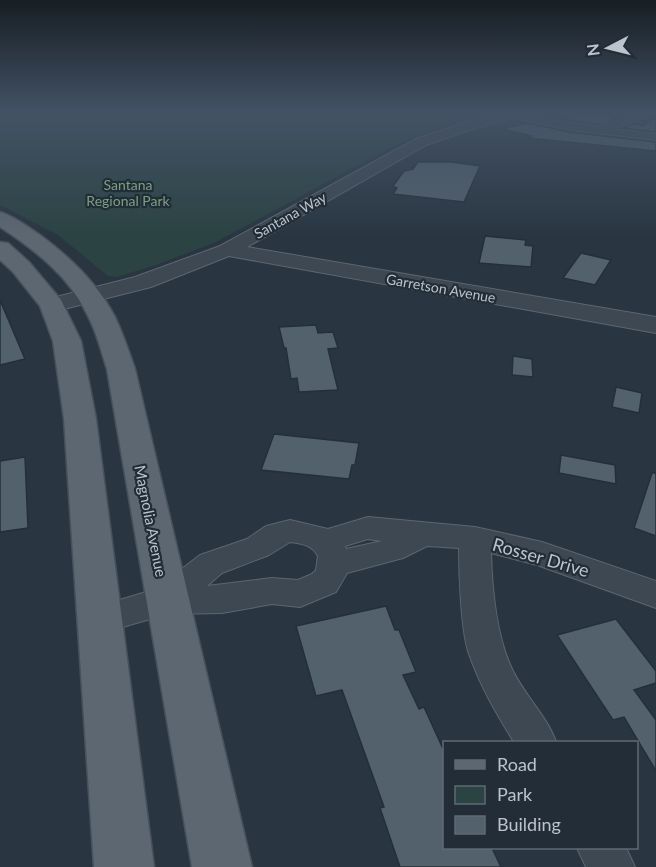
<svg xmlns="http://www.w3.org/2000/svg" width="656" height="867" font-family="Lato,sans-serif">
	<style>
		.green { fill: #2b4343 }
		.building { fill: #53616d; stroke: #242f39; stroke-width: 1.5 }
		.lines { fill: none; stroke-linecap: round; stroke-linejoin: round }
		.minor-casing { stroke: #5c666f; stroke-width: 2 }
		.tertiary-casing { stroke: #5c666f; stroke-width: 2 }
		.primary-casing { stroke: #47515b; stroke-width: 3 }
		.minor { fill: #3d4852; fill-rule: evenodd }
		.tertiary { fill: #3d4852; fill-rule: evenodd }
		.primary { fill: #5c6772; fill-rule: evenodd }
		.labels { text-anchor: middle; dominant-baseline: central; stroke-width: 4.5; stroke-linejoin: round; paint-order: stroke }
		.far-park-label { font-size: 14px; fill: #7aa080; stroke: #222d37 }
		.far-street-label { font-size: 14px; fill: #bbc3cc; stroke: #222d37 }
		.street-label { font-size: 15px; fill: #bbc3cc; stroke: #222d37 }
		.near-street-label { font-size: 18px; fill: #bbc3cc; stroke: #222d37 }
	</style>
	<rect width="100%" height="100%" fill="#293642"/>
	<polygon class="green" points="0,114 498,114 433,130 388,149 216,242 156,265 117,277 108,276 58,235 0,205"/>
	<g class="building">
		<polygon points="579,114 600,114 616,119 601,125 557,118"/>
		<polygon points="656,116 656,132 623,128 635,124 644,126"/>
		<polygon points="527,123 570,132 656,142 656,151 528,138 532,136 502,129"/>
		<polygon points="418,162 452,162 480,166 464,202 393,194 397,188 393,186 404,171 413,169"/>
		<polygon points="485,236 526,240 525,245 533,246 531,267 479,263"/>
		<polygon points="581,253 611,260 595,285 563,278"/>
		<polygon points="0,300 25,359 0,365"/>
		<polygon points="316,325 318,333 333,332 338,348 328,349 338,390 299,392 297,378 291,379 286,348 284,348 279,327"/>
		<polygon points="513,356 532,359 533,377 512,375"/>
		<polygon points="616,387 642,393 639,413 612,407"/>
		<polygon points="274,434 359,443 355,465 352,465 349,479 261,470"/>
		<polygon points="561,455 615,465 616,484 559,473"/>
		<polygon points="25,457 28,528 0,532 0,461"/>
		<polygon points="652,473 656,473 656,536 634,528"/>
		<polygon points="386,606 395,630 399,630 416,672 403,675 419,709 424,707 444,751 444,848 492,848 501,867 400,867 380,808 384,807 342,690 316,696 296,626"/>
		<polygon points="616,619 656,671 656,683 634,690 656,720 656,771 624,717 613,720 557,635"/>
	</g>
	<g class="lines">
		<g class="minor-casing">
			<g id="minor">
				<polygon points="512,114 602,127 603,125 638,114 655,114 613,129 656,134 656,140 570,130 512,118"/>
				<path d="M368 517 475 527 542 542 656 581V608L537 565 491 553C492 589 497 639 513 671 525 696 547 716 556 742H514C496 713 479 684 468 651 461 628 459 573 459 548L427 546 403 558 347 573 336 592 300 607 272 604 222 613 167 614 99 634 87 630 82 620 87 610 156 589 200 555 247 539 266 526 290 520 328 529ZM368 539 382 541 346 549 345 546ZM290 542C302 544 311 544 318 556L316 570 312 574 298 580 272 578 207 586 222 573 269 555Z"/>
				<polygon points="577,848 626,848 635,867 586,867"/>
			</g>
		</g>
		<g class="tertiary-casing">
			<polygon id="tertiary" points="503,114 528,114 476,128 426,145 247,247 656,317 656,333 229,256 151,287 60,310 52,312 44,310 40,305 44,300 135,277 220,246 416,139 467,122"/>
		</g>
		<g class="primary-casing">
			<g id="primary">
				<path d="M0 212C14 216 28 227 40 235 70 257 98 284 115 317 123 334 129 352 135 369L252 867H192L107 369C101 351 97 333 88 316 70 277 35 250 0 227Z"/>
				<polygon points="0,242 8,243 29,262 61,300 81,341 96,419 154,867 94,867 64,419 53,341 40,306 13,272 0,260"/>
			</g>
		</g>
		<use href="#minor" class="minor"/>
		<use href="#tertiary" class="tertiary"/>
		<use href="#primary" class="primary"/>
	</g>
	<linearGradient id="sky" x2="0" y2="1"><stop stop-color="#171e24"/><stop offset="0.48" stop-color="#435265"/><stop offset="1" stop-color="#435265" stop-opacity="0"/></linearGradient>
	<rect width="656" height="236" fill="url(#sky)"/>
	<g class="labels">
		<g class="far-park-label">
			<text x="128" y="184">Santana<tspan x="128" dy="16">Regional Park</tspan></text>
		</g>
		<g class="far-street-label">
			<text transform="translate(290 215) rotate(-29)">Santana Way</text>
			<text transform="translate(441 288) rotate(10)">Garretson Avenue</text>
		</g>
		<g class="street-label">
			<text transform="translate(151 521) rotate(79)">Magnolia Avenue</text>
		</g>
		<g class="near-street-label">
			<text transform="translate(541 557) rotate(16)">Rosser Drive</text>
		</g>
	</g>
	<rect x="443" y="741" width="195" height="108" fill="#222d37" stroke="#5f6973" stroke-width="1.5"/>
	<rect x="455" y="760" width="30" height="9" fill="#5c6772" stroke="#5f6973" stroke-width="1.5"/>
	<text x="497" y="771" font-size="18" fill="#bbc3cc">Road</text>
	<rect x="455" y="786" width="30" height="18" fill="#2b4343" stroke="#5f6973" stroke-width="1.5"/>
	<text x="497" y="801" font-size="18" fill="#bbc3cc">Park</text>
	<rect x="455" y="816" width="30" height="18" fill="#53616d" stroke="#5f6973" stroke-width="1.5"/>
	<text x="497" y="831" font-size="18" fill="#bbc3cc">Building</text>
	<g transform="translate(608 48) rotate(263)" stroke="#222d37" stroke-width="4.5" paint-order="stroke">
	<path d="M0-4.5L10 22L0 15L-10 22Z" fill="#bbc3cc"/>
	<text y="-9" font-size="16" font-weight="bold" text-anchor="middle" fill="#bbc3cc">N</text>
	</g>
</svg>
